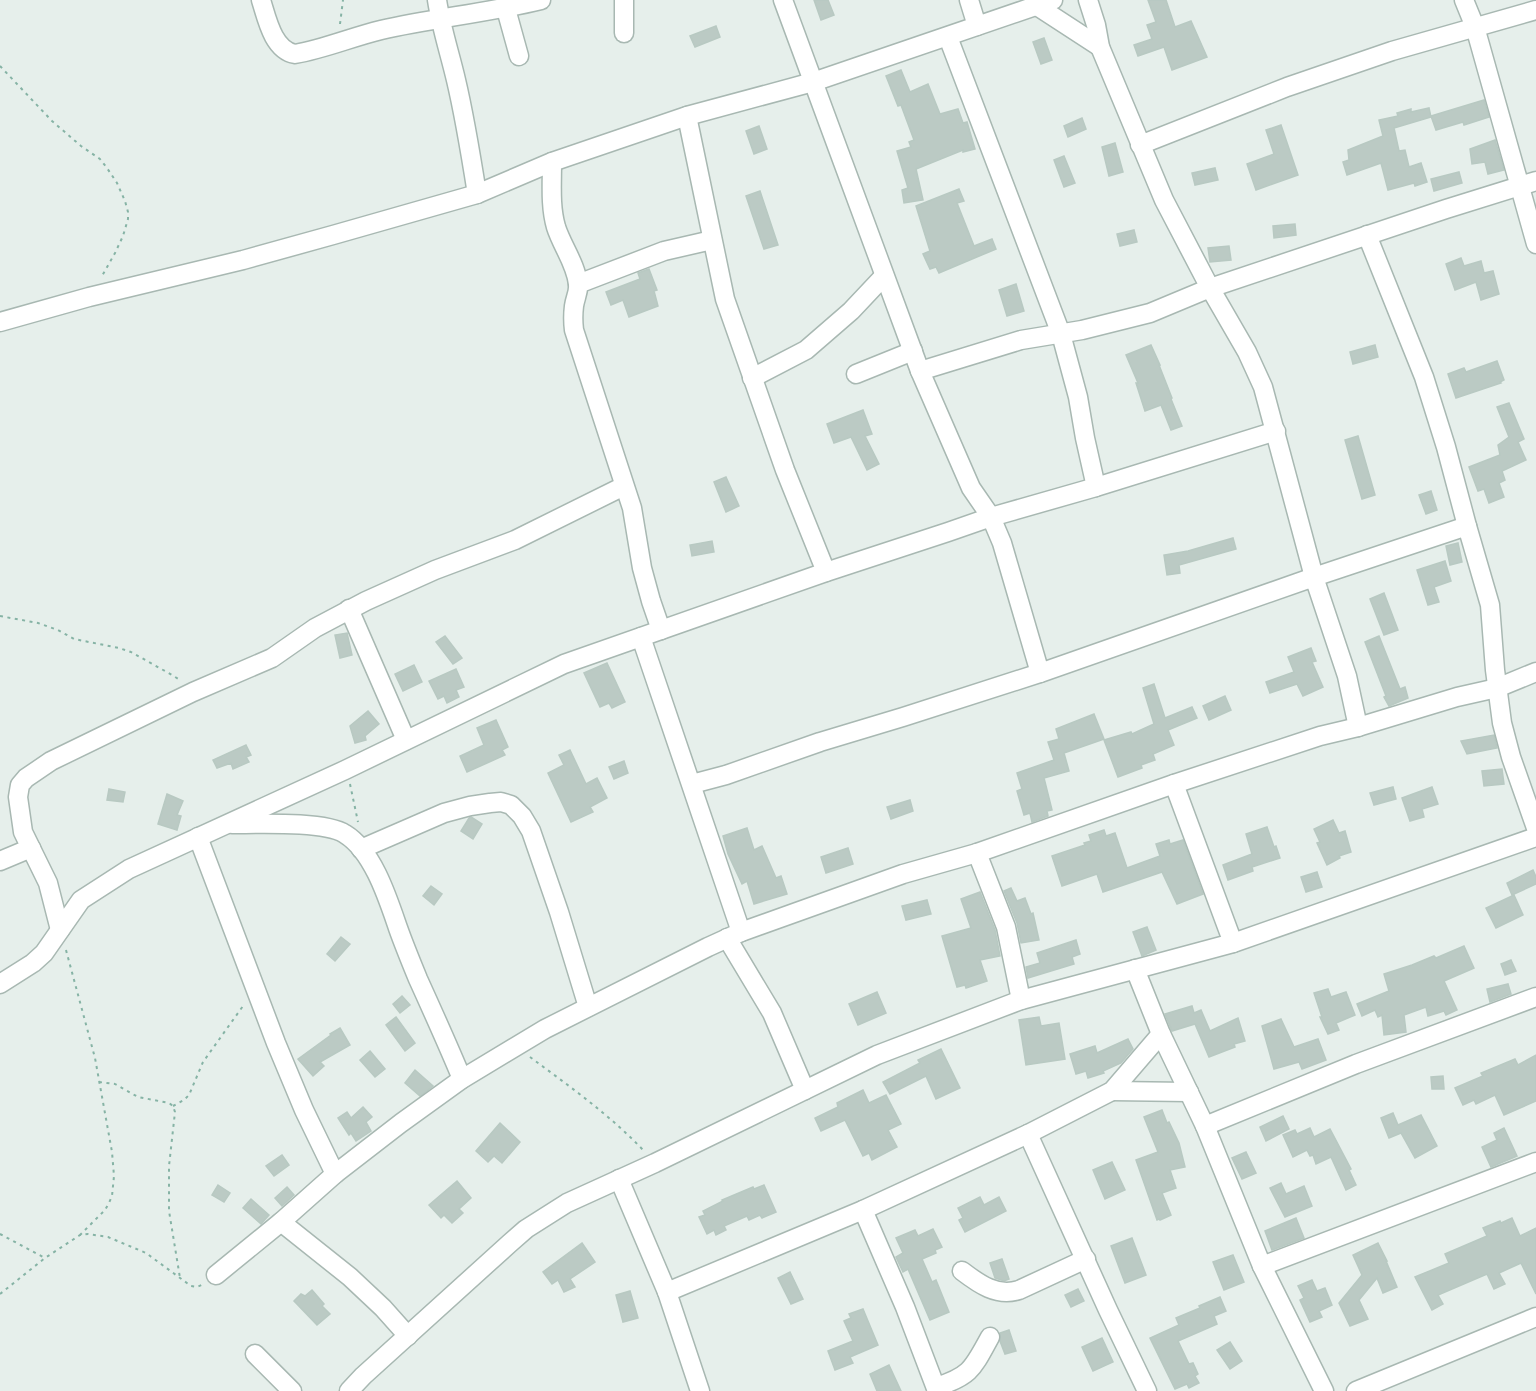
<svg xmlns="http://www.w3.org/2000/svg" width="1536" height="1391" font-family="'Work Sans',sans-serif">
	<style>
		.building { fill: #bbcac4; stroke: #b8c9c2; stroke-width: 1.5 }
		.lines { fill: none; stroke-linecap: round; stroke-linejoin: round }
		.minor-casing { stroke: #a8b8b2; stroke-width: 21 }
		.path { stroke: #86b3a5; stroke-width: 2; stroke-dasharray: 3 4.5; stroke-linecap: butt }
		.minor { stroke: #fff; stroke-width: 18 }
	</style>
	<rect width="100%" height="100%" fill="#e6efeb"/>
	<g class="building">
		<polygon points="814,0 828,0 834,15 821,20"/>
		<polygon points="1148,0 1166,0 1175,27 1191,21 1207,57 1172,70 1164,47 1138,56 1134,45 1152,39 1147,25 1156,22"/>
		<polygon points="716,26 720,37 695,47 690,36"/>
		<polygon points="1044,38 1052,60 1041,64 1033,42"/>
		<polygon points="901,70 910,92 928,84 940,114 958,109 963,123 967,122 975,149 963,152 963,150 916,169 923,200 904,203 902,190 908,188 897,151 911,147 909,142 914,140 901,105 898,106 886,76"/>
		<polygon points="1484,100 1489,117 1464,125 1463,122 1436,130 1431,116"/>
		<polygon points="1429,108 1431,117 1394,128 1399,151 1405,150 1409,167 1421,163 1427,182 1415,186 1414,183 1388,190 1381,163 1347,175 1343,162 1349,160 1348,150 1383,136 1379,120 1398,116 1397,113 1411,109 1411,112"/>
		<polygon points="1082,118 1086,129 1068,137 1064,126"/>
		<polygon points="1281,125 1298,175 1256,190 1247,164 1274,154 1266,130"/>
		<polygon points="759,126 767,149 754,154 746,131"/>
		<polygon points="1495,140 1504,170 1488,174 1485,162 1472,164 1470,149"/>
		<polygon points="1115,143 1123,172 1109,176 1102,147"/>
		<polygon points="1064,156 1075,183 1064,187 1054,160"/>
		<polygon points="1215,168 1218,180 1195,185 1192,173"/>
		<polygon points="1459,172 1462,183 1434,191 1431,179"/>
		<polygon points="959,189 964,201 957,203 974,246 992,239 996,249 939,273 936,267 930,269 923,254 930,251 916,206"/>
		<polygon points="760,191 778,245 764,249 746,196"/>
		<polygon points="1295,224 1296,235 1274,238 1273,226"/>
		<polygon points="1134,230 1137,242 1120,246 1117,234"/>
		<polygon points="1229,246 1231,260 1210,262 1208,248"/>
		<polygon points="1461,258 1464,266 1481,261 1484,273 1493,271 1499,294 1481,300 1476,282 1455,290 1446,264"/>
		<polygon points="649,269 657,290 654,291 658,306 629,317 623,300 611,305 606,292 640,279 638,273"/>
		<polygon points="1016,284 1024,311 1007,316 999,290"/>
		<polygon points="1151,345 1160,365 1159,365 1172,398 1171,399 1182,426 1171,430 1161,405 1145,411 1136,383 1138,383 1126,355"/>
		<polygon points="1375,345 1378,357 1353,364 1350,352"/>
		<polygon points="1497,361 1504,380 1500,382 1501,383 1456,398 1448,374 1464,368 1466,372"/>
		<polygon points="1509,403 1524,439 1518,442 1526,460 1502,471 1505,480 1499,483 1504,497 1489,503 1484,489 1478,491 1469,467 1500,455 1498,445 1509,437 1497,407"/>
		<polygon points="863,410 872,434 865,436 879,464 867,470 851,437 834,443 827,424"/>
		<polygon points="1358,436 1375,495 1362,499 1345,440"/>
		<polygon points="726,477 739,506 726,512 714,482"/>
		<polygon points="1431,491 1437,510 1426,514 1419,495"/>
		<polygon points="1233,538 1236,549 1179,565 1180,573 1167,575 1164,555 1188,551"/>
		<polygon points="712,541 714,552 692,556 690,545"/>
		<polygon points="1458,543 1462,562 1450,565 1446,546"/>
		<polygon points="1445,561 1451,581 1434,587 1439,602 1428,605 1417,570"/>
		<polygon points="1384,593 1398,630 1384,635 1370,599"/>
		<polygon points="347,633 352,655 340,658 335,635"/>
		<polygon points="445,636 462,658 453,664 436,642"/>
		<polygon points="1379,636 1400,689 1405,687 1408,698 1389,706 1384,697 1386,696 1365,642"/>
		<polygon points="1311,648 1316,661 1312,662 1323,687 1303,696 1297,684 1270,693 1266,682 1294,672 1288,657"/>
		<polygon points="607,663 625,702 612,708 609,703 600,707 584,673"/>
		<polygon points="414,665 422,682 403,691 395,674"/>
		<polygon points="456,669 464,687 456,690 459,697 447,703 444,696 438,699 429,681"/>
		<polygon points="1154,684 1165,718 1192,707 1197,718 1168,730 1174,745 1153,754 1155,760 1141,765 1142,768 1118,777 1104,740 1131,732 1132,734 1154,724 1143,688"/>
		<polygon points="1225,696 1231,710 1209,720 1203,706"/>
		<polygon points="368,711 379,724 365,736 366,740 355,743 350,726"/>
		<polygon points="1094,714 1104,739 1064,753 1069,771 1044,778 1052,810 1047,811 1048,816 1032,822 1030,813 1024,815 1017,791 1022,789 1017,773 1054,760 1048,742 1059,739 1056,729"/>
		<polygon points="496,720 508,747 502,750 505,755 467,772 460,756 484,745 477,728"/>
		<polygon points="1494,735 1497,748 1467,754 1461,741"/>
		<polygon points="246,745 251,755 246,757 249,762 233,769 231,763 217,768 213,760"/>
		<polygon points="570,750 586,784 597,778 607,798 590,807 593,812 571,822 548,773 564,765 559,755"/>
		<polygon points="624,761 628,773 614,779 609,767"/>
		<polygon points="1502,769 1504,784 1484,786 1482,771"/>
		<polygon points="1393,787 1396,799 1374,805 1370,793"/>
		<polygon points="1432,787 1438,804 1422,809 1424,817 1410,821 1402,798"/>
		<polygon points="109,789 125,792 123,802 107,800"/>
		<polygon points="167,794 183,801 177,815 181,816 177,830 158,824"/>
		<polygon points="910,800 913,811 891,819 887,807"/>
		<polygon points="471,817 482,824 473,839 461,831 469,818"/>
		<polygon points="1333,820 1339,833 1345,831 1351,852 1339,856 1340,858 1327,865 1317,843 1320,842 1314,829"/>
		<polygon points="1267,827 1274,847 1276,846 1280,858 1252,867 1253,871 1228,880 1223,865 1252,854 1246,834"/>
		<polygon points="747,828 754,850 762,846 776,878 781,876 787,894 754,904 747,881 742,884 728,854 723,836"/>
		<polygon points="1104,830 1106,836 1115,833 1127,868 1160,856 1156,844 1169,840 1170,844 1183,840 1203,894 1177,904 1162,872 1103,892 1097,874 1062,886 1052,856 1085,845 1084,843 1091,841 1089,835"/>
		<polygon points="848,848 853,864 826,873 821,857"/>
		<polygon points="1533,870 1536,877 1536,884 1512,895 1507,883"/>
		<polygon points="1317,872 1322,887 1306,892 1301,877"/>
		<polygon points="431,886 442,894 434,905 423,896"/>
		<polygon points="1011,888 1017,901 1025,898 1031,914 1033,913 1039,940 1021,943 1017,923 1004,891"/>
		<polygon points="980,892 995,930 1000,956 980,960 987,981 966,988 965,985 957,987 942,936 971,928 961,899"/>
		<polygon points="1514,895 1523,915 1496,928 1486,908"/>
		<polygon points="927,900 931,914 906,920 902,906"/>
		<polygon points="1147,927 1156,950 1142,956 1133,932"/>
		<polygon points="341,937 350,944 335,961 327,954"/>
		<polygon points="1076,940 1080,954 1072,957 1074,964 1028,978 1026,967 1040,963 1037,953"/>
		<polygon points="1464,946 1474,968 1444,981 1457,1010 1446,1015 1444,1011 1428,1016 1426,1007 1404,1015 1406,1032 1384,1035 1382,1015 1378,1017 1375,1010 1362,1016 1357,1004 1389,991 1384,974 1412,965 1434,956 1436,958"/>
		<polygon points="1511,960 1516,971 1505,975 1501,964"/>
		<polygon points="1508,984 1511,994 1490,1002 1487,989"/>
		<polygon points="1328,989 1331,997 1346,992 1355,1015 1336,1023 1339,1030 1328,1034 1320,1017 1322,1017 1314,993"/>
		<polygon points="877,992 886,1013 858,1025 849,1004"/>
		<polygon points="402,996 410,1005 400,1013 393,1004"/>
		<polygon points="1192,1006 1194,1013 1201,1010 1210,1031 1238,1018 1245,1041 1234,1044 1235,1047 1209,1057 1195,1024 1172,1031 1165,1014"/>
		<polygon points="396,1017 415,1043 405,1051 386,1025"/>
		<polygon points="1039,1017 1041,1026 1059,1023 1065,1059 1026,1065 1019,1020"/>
		<polygon points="1281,1019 1294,1047 1318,1039 1326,1060 1302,1069 1299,1062 1274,1069 1262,1026"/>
		<polygon points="340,1028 350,1045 320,1062 324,1066 313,1076 298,1059 331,1035 330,1034"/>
		<polygon points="1128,1039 1133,1049 1121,1063 1103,1071 1104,1073 1088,1078 1086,1071 1076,1074 1070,1054 1095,1046 1097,1053"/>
		<polygon points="941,1049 960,1088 936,1099 926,1076 890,1094 883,1082 920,1063 918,1060"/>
		<polygon points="370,1051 385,1069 375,1077 360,1060"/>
		<polygon points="1536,1055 1536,1101 1504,1115 1495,1095 1476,1104 1474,1100 1463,1105 1455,1088 1483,1076 1481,1073 1515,1059 1518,1065"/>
		<polygon points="415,1070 433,1086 420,1096 405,1083"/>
		<polygon points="1443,1076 1444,1089 1432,1089 1431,1077"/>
		<polygon points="863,1090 869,1103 886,1095 901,1124 888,1130 897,1147 872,1160 869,1153 863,1156 845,1120 821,1131 815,1118 838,1107 837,1103"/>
		<polygon points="363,1107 372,1117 366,1122 371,1131 356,1141 351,1133 349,1135 338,1118 347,1112 351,1118"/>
		<polygon points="1162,1110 1167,1123 1169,1122 1179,1143 1185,1167 1170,1170 1176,1188 1162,1193 1171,1215 1160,1220 1159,1219 1157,1220 1136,1160 1158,1152 1144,1117"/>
		<polygon points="1393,1113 1398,1125 1421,1115 1437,1146 1415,1158 1401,1133 1389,1138 1381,1118"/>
		<polygon points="1283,1116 1289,1129 1266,1141 1260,1127"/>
		<polygon points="500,1123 520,1142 502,1163 494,1156 488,1162 476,1151"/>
		<polygon points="1310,1128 1314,1137 1330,1129 1351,1169 1349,1170 1356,1185 1346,1190 1331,1157 1316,1164 1313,1155 1310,1156 1307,1150 1293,1157 1283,1135 1295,1130 1297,1134"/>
		<polygon points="1504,1128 1517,1156 1491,1167 1482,1147 1497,1140 1494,1133"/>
		<polygon points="1246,1152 1256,1173 1242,1179 1232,1158"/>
		<polygon points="282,1155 289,1165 274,1176 266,1166"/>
		<polygon points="1112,1162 1125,1190 1105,1199 1093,1170"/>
		<polygon points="457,1181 471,1198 459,1209 463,1213 452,1223 444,1215 441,1218 429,1205"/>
		<polygon points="1281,1183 1286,1194 1304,1186 1312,1206 1285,1217 1270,1188"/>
		<polygon points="218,1185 230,1193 224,1202 212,1195"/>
		<polygon points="764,1185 776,1212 762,1218 760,1215 749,1220 747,1216 724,1226 726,1230 716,1235 714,1230 707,1234 699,1217 705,1215 703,1211 723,1201 722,1200 753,1187 754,1189"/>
		<polygon points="287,1187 294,1195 282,1206 275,1198"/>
		<polygon points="980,1197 984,1205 999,1197 1006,1211 965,1232 959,1220 963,1218 958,1208"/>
		<polygon points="251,1199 269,1215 261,1224 243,1208"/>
		<polygon points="1296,1218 1304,1238 1272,1250 1265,1231"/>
		<polygon points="1512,1218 1520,1236 1536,1228 1536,1294 1521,1263 1499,1273 1505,1284 1494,1289 1487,1274 1438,1295 1443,1304 1432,1310 1415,1277 1449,1263 1445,1254 1487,1236 1483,1228 1500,1221 1501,1223"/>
		<polygon points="933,1229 942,1247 935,1250 936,1253 922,1259 932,1282 936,1280 949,1312 930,1320 908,1269 903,1272 896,1257 903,1253 896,1238 915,1230 918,1236"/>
		<polygon points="1132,1238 1146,1275 1125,1283 1111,1246"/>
		<polygon points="582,1243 595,1262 570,1279 575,1287 564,1292 558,1280 552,1284 543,1272"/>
		<polygon points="1378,1243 1387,1261 1386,1261 1397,1287 1383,1293 1377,1278 1359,1300 1368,1319 1350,1326 1339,1303 1362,1275 1353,1255"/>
		<polygon points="1233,1255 1244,1282 1224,1290 1213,1262"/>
		<polygon points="1002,1259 1009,1279 1004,1281 995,1278 990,1263"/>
		<polygon points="790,1272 803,1299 791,1304 778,1278"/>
		<polygon points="1312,1280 1317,1291 1325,1288 1332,1305 1319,1311 1322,1317 1310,1322 1300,1300 1304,1298 1298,1286"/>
		<polygon points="1078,1289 1084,1301 1071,1307 1065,1295"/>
		<polygon points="312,1290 324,1304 322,1306 330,1314 317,1325 294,1301 301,1294 305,1296"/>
		<polygon points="630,1291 638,1318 623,1322 616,1295"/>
		<polygon points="1220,1297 1226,1311 1214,1316 1217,1324 1178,1341 1189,1364 1193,1363 1198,1374 1195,1376 1199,1383 1189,1388 1187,1384 1175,1389 1150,1338 1179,1325 1176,1318 1200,1308 1199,1306"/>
		<polygon points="863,1309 878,1345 850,1357 853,1363 835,1370 828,1351 853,1341 844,1321 851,1318 849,1314"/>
		<polygon points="1009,1330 1016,1351 1005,1354 1000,1341 1000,1333"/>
		<polygon points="1102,1338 1113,1362 1093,1371 1082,1347"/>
		<polygon points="1230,1342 1242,1361 1230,1369 1217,1350"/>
		<polygon points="889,1365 901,1391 877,1391 870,1374"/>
	</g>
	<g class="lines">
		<g class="minor-casing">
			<g id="minor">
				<path d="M261 0C267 19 273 50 295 54 324 49 352 37 381 30 434 18 488 13 541 0"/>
				<path d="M437 0C441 27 450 54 456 80 465 118 471 156 477 194"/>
				<polyline points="783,0 920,371 971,488 991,517 1002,543 1040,673"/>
				<polyline points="969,0 977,26"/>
				<polyline points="1088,0 1096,25 1100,47 1164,200 1210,288 1247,352 1263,387 1314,577 1467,526 1490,605 1495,670 1502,723 1511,757 1536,828"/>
				<polyline points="1464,0 1475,27 1536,244"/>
				<polyline points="1037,6 1100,47"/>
				<polyline points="506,9 519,56"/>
				<polyline points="624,33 624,0"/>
				<polyline points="948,37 1061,334 1078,397 1085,438 1096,487"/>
				<polyline points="687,116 725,299 785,470 826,572"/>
				<polyline points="1140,145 1287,87 1392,51 1536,10"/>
				<path d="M552 162C552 184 550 206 556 227 562 246 576 264 578 284 579 292 575 298 574 306 573 314 573 322 574 330L632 508 642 568 651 601 661 630"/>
				<polyline points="1367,235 1424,377 1446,447 1467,526"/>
				<polyline points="578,284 664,251 712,240"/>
				<polyline points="0,322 89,297 243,260 333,235 477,194 552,162 687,116 813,82 1053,0"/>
				<polyline points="920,371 1021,340 1082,330 1150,313 1210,288 1446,209 1536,181"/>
				<polyline points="856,374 913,351"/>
				<polyline points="752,378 806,350 851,311 884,276"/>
				<polyline points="349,609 406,740"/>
				<polyline points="641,637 741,932"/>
				<polyline points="692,784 726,775 820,742 903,717 1040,673 1314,577 1347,676 1358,727"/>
				<polyline points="1174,784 1233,943"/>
				<path d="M232 824C258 824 325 821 345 834 373 851 388 899 398 928 404 945 411 962 418 979 433 1012 448 1045 462 1079"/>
				<polyline points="198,837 276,1043 304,1110 335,1174"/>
				<polyline points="361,849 444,813 470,806 490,803 501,802 511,805 522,816 531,831 559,912 588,1007"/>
				<polyline points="977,853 1006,927 1021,1000"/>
				<polyline points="0,861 31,848"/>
				<polyline points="60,930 48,883 23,832 18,797 20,785 26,778 51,761 193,692 272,658 315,628 366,601 435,570 515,540 624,486"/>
				<polyline points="727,938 772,1013 805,1090"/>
				<polyline points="1135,969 1161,1034 1205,1126 1262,1266 1324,1391"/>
				<polyline points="0,984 33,963 44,953 81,900 129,869 345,770 564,664 826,572 948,532 991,517 1096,487 1276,431"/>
				<polyline points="1112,1091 1189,1092"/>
				<polyline points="1205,1126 1356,1064 1536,997"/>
				<polyline points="1028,1134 1108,1310 1147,1391"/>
				<polyline points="619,1179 667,1292 700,1391"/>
				<polyline points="863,1210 905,1307 937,1391"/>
				<polyline points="281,1222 350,1277 383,1308 408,1336"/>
				<polyline points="1262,1266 1536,1162"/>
				<path d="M962 1271C979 1284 997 1297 1019 1290L1086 1259"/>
				<polyline points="216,1275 281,1222 335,1174 401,1123 462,1079 545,1029 708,947 741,932 903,874 977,853 1174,784 1320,736 1358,727 1457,697 1497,688 1536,672"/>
				<polyline points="667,1292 863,1210 1028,1134 1112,1091 1161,1034"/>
				<polyline points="255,1354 292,1391"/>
				<path d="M936 1387C971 1376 973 1368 990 1337"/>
				<polyline points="349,1391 363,1376 510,1243 526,1229 567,1203 655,1163 877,1055 1021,1000 1233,943 1536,837"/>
				<polyline points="1356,1391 1536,1317"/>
			</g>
		</g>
		<g class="path">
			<polyline points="340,24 343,0"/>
			<polyline points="0,66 52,121 81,146 100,159 107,168 117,183 125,201 128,212 128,219 123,236 115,253 102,276"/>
			<polyline points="0,616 38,623 58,630 74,639 119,648 131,652 172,675 180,680"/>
			<polyline points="350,784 358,822"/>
			<polyline points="66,950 95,1058 112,1152 114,1176 112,1196 109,1203 105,1210 80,1235"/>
			<path d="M530 1057C569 1086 610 1115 644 1151"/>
			<polyline points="99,1082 115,1084 138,1097 169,1103 173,1106 175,1112 169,1166 169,1211 180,1278"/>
			<polyline points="173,1106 184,1100 189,1095 203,1062 243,1006"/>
			<polyline points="0,1234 45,1258"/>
			<polyline points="0,1294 45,1258 80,1235 88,1234 108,1237 146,1253 191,1286 197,1287 204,1284"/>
		</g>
		<use href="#minor" class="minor"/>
	</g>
</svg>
